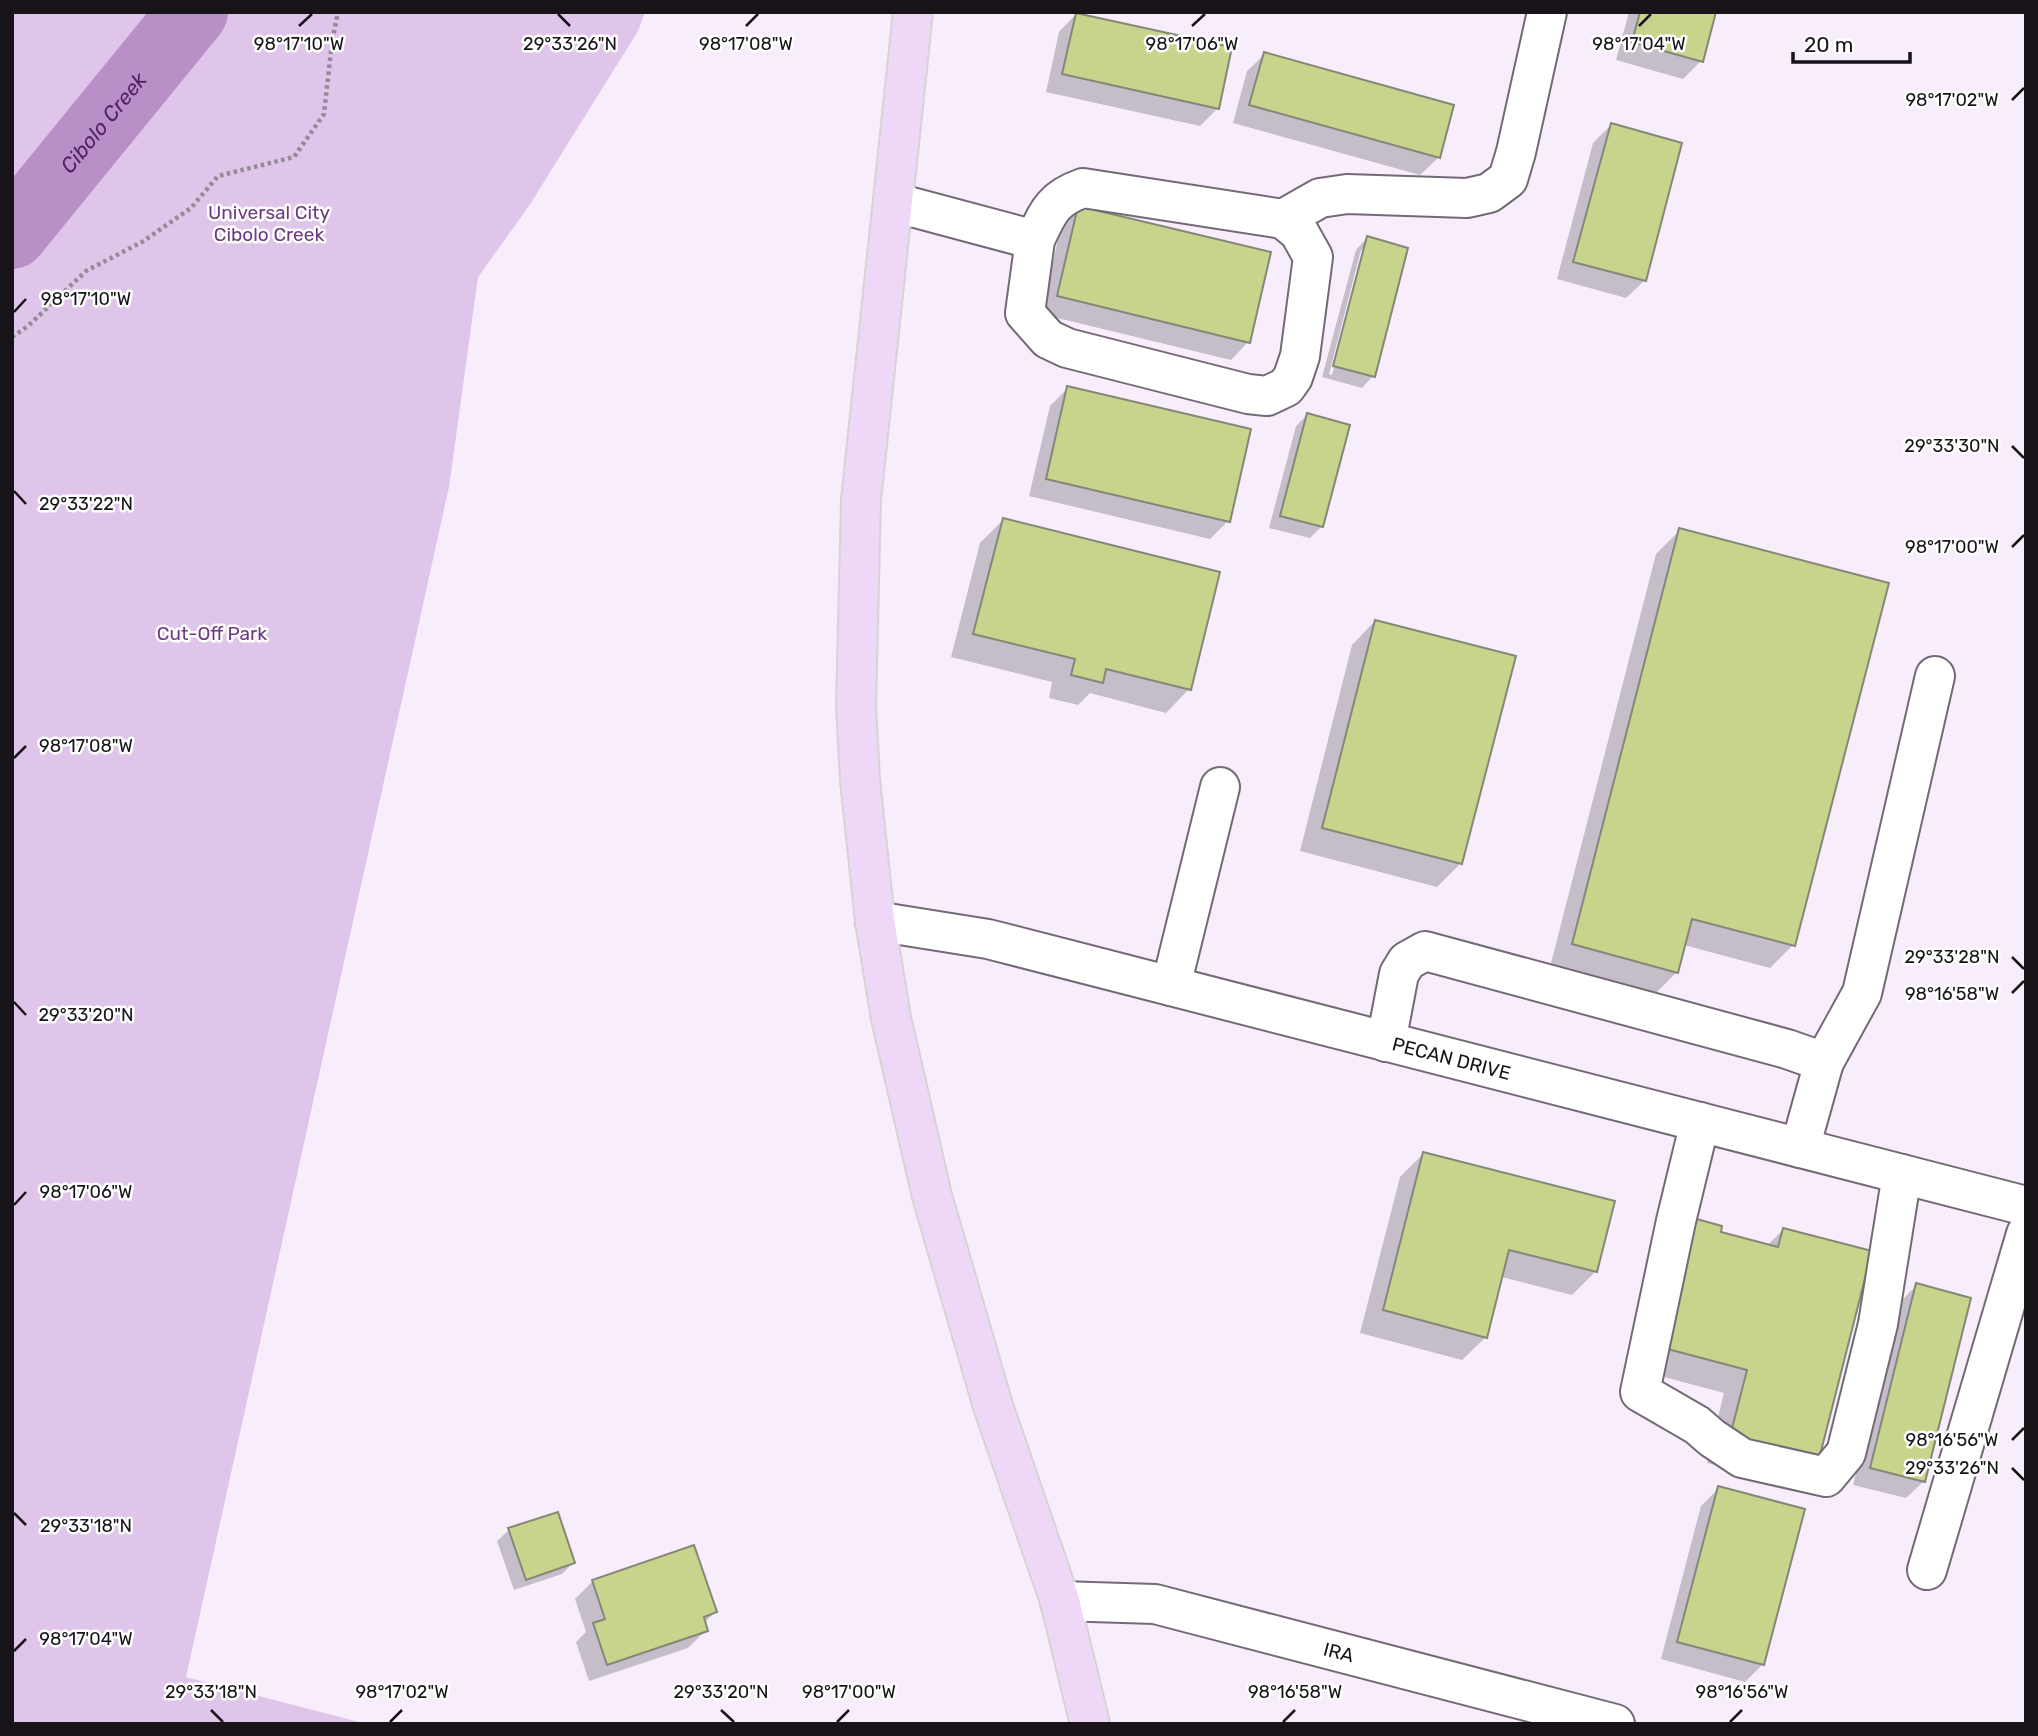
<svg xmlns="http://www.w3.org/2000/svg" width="2038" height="1736" font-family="Rubik,sans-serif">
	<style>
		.green { fill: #e0c5ea }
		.shadow { fill: #0003; fill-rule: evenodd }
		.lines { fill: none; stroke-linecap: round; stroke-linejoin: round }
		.river { stroke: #b98fc8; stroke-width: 70 }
		.building { fill: #c8d38b; stroke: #858779; stroke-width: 2 }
		.minor-casing { stroke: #736a76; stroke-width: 42 }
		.major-casing { stroke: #d5d5d5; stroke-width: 42 }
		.path { stroke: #938c96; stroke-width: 4.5; stroke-dasharray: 3.5 3.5; stroke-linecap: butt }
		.minor { stroke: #fff; stroke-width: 38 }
		.major { stroke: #efd7f8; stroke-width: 38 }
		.ticks { fill: none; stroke: #171318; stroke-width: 2.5 }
		.labels { text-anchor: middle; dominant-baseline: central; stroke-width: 5; stroke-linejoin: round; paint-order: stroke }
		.park-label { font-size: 19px; fill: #6d397f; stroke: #fefefe }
		.street-label { font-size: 19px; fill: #171318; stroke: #fefefe }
		.water-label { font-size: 21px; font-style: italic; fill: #531f64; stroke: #fefefe }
		.ticks-label { font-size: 18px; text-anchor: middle; fill: #171318; stroke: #fefefe; stroke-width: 5; stroke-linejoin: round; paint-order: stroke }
	</style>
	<rect width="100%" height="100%" fill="#f7edfb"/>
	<polygon class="green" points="12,12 645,12 638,31 529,206 478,277 449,487 186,1677 367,1724 12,1724"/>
	<g class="shadow">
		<polygon points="1629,12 1714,12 1701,61 1683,79 1616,60"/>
		<polygon points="1076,14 1218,108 1200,126 1046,92 1059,32"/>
		<polygon points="1265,54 1452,106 1438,158 1420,175 1233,123 1247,71"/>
		<polygon points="1611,125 1680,145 1644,281 1626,298 1557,279 1593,143"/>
		<polygon points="1079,208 1248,342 1231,360 1041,314 1061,226"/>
		<path d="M1367 238 1373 376 1362 388 1322 377 1356 250ZM1361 250H1365L1332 375 1329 374Z"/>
		<polygon points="1068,388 1228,521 1210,539 1029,496 1050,406"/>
		<polygon points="1307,415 1322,526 1310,538 1269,528 1296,426"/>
		<polygon points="1003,520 1189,689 1166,713 1090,693 1078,705 1049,698 1052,682 951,657 980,543"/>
		<polygon points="1680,530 1793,945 1770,968 1684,945 1677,972 1654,995 1550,967 1656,554"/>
		<polygon points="1375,621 1461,863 1437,887 1300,851 1352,645"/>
		<polygon points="1423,1154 1613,1203 1595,1272 1572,1295 1502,1277 1486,1337 1462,1360 1360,1333 1400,1177"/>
		<polygon points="1783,1230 1793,1485 1707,1463 1724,1393 1638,1370"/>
		<polygon points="1917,1285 1924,1481 1906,1498 1853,1485 1899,1303"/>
		<polygon points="1719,1488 1763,1664 1745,1682 1661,1659 1701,1506"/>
		<polygon points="509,1530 573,1563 562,1574 514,1590 497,1541"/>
		<polygon points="593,1581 715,1612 704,1623 706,1630 688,1648 589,1681 576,1642 586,1632 575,1599"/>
	</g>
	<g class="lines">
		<path class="river" id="s1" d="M12 234 193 12"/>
	</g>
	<g class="building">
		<polygon points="1640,12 1716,12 1703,62 1632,42"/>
		<polygon points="1076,13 1232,47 1219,109 1062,74"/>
		<polygon points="1264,52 1454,105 1440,158 1249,105"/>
		<polygon points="1611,123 1682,143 1646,281 1573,262"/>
		<polygon points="1078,206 1271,252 1250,343 1057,296"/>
		<polygon points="1367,236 1408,248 1375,377 1333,366"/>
		<polygon points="1067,386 1251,429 1230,522 1046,479"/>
		<polygon points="1307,413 1350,425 1323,527 1280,516"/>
		<polygon points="1003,518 1220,572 1191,690 1106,669 1103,683 1071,675 1075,659 973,634"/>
		<polygon points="1679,528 1889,583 1795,946 1692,919 1678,973 1572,944"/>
		<polygon points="1375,620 1516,656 1462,864 1322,828"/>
		<polygon points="1423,1152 1615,1201 1597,1272 1509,1250 1487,1338 1383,1310"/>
		<polygon points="1693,1218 1722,1226 1721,1232 1778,1247 1783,1228 1872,1251 1818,1463 1729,1440 1747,1370 1660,1347"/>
		<polygon points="1916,1283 1971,1298 1925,1482 1870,1468"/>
		<polygon points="1718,1486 1805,1509 1764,1665 1677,1642"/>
		<polygon points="558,1512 575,1563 526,1580 508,1528"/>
		<polygon points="694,1545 717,1612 704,1617 708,1631 607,1665 593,1623 605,1619 592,1580"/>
	</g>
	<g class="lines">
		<g class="minor-casing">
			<g id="minor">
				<path d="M893 202 1035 240C1048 212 1052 199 1083 188L1283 219 1299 232 1313 257 1300 356 1293 377 1286 387 1267 396 1248 394 1067 348 1048 339 1025 313 1035 240"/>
				<polyline points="1283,219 1320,198 1347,194 1467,198 1489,193 1508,179 1516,152 1547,12"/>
				<path id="s2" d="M875 921 988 939 2026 1206"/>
				<polyline points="1171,986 1220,787"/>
				<polyline points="1386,1042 1399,974 1407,961 1425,951 1787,1049 1824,1062 1800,1148"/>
				<polyline points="1824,1062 1862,993 1935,676"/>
				<polyline points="1700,1122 1676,1221 1640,1392 1697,1425 1712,1438 1742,1458 1826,1477 1846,1453 1878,1324 1902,1174"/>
				<polyline points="1927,1570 2026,1234"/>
				<path id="s3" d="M1060 1601 1155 1604 1615 1724"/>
			</g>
		</g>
		<g class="major-casing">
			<polyline id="major" points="913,12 861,500 856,706 860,780 875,921 891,1018 932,1196 993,1406 1060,1601 1090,1724"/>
		</g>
		<polyline class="path" points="12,337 28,326 86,271 142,242 191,208 218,176 294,157 324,114 332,42 338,12"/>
		<use href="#minor" class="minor"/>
		<use href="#major" class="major"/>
	</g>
	<path class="ticks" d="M558 14 570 26M299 26 312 14M746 26 758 14M1192 26 1205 14M1639 26 1651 14M2012 100 2024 88M14 312 26 299M2012 446 2024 458M14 491 26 504M2012 547 2024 535M14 758 26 746M2012 957 2024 969M2012 993 2024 981M14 1002 26 1015M14 1205 26 1192M2012 1440 2024 1428M2012 1468 2024 1480M14 1513 26 1525M14 1651 26 1639M211 1710 223 1722M721 1710 734 1722M390 1722 402 1710M837 1722 849 1710M1283 1722 1295 1710M1730 1722 1742 1710"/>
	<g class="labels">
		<g class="park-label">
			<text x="269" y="212">Universal City<tspan x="269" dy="22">Cibolo Creek</tspan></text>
			<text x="212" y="633">Cut-Off Park</text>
		</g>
		<g class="street-label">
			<text stroke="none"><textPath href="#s2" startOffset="593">PECAN DRIVE</textPath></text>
			<text stroke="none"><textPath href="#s3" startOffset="285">IRA</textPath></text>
		</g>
		<g class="water-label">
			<text stroke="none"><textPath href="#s1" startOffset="144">Cibolo Creek</textPath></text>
		</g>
	</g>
	<g class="ticks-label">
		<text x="299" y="50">98°17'10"W</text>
		<text x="570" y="50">29°33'26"N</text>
		<text x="746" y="50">98°17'08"W</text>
		<text x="1192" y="50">98°17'06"W</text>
		<text x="1639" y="50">98°17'04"W</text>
		<text x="1952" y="106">98°17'02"W</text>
		<text x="86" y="305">98°17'10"W</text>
		<text x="1952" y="452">29°33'30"N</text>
		<text x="86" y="510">29°33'22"N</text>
		<text x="1952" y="553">98°17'00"W</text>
		<text x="86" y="752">98°17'08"W</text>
		<text x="1952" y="963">29°33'28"N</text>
		<text x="1952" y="1000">98°16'58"W</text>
		<text x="86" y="1021">29°33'20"N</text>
		<text x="86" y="1198">98°17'06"W</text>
		<text x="1952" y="1446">98°16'56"W</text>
		<text x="1952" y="1474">29°33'26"N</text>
		<text x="86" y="1532">29°33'18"N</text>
		<text x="86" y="1645">98°17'04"W</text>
		<text x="402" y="1698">98°17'02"W</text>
		<text x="721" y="1698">29°33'20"N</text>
		<text x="849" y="1698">98°17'00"W</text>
		<text x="1295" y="1698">98°16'58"W</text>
		<text x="1742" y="1698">98°16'56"W</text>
		<text x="211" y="1698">29°33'18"N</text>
	</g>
	<rect width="2038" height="1736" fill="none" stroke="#171318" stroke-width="28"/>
	<path d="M1793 52v10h117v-10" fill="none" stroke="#171318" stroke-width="3.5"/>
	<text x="1804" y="52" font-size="21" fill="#171318" stroke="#fefefe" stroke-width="5" paint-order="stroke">20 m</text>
</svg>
